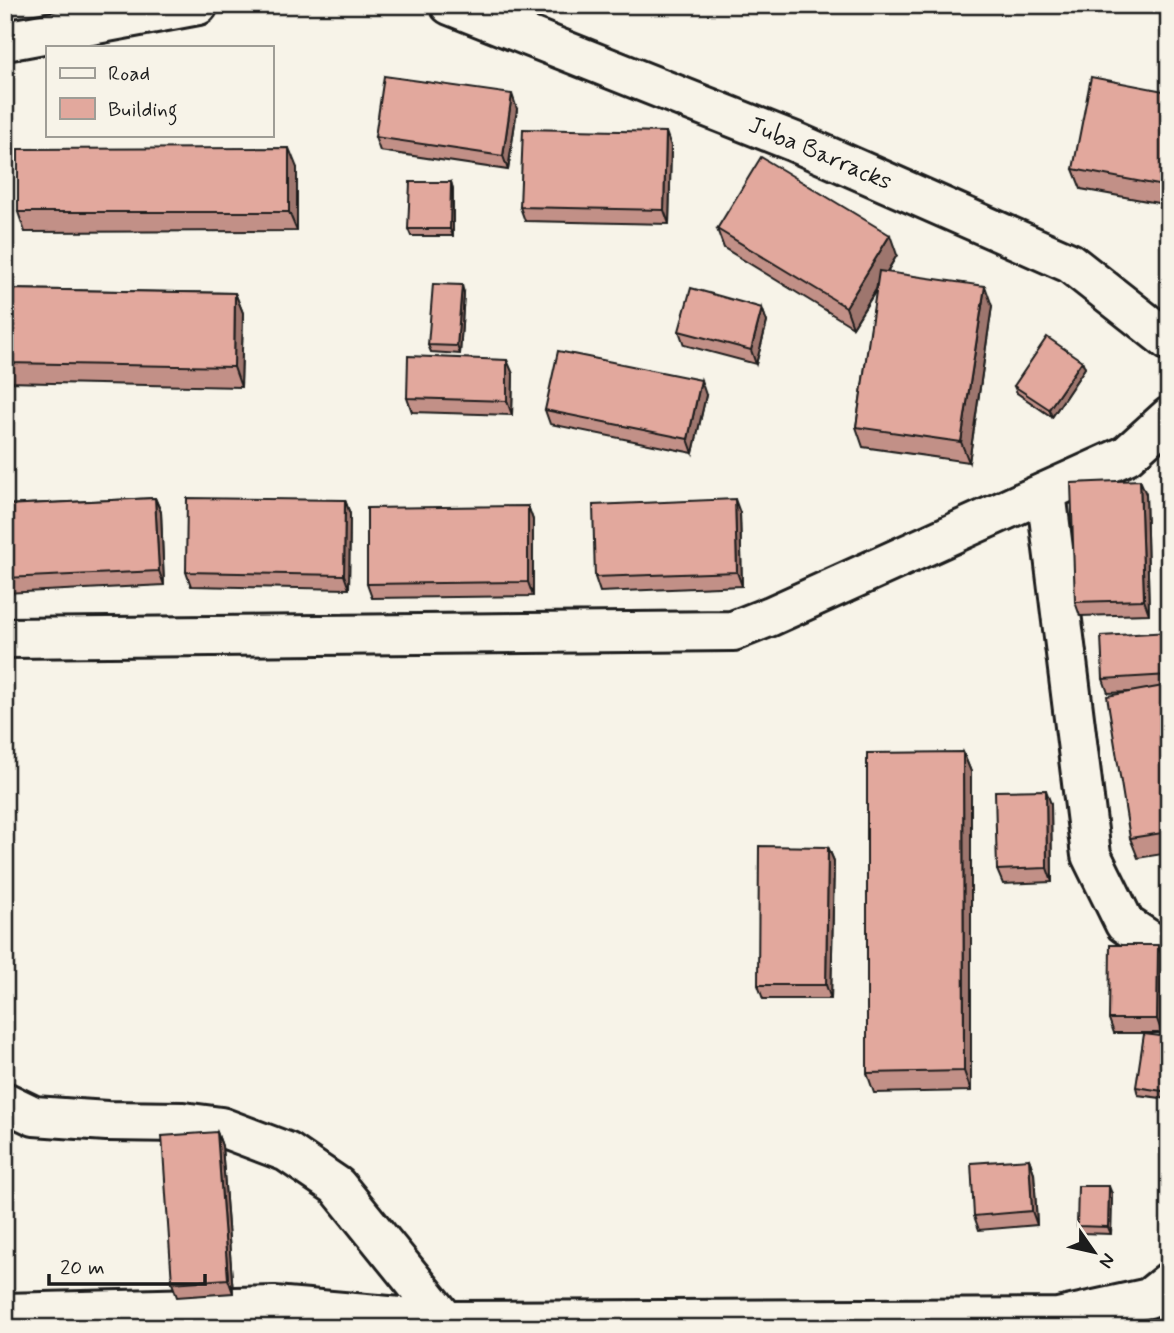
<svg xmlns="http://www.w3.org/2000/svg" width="1174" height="1333" font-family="Mynerve,sans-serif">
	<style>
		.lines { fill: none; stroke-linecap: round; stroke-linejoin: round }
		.street-casing { stroke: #1c1c1c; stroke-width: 44 }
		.street { stroke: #f7f3e8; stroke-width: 38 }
		.wall { fill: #c29087; stroke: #1c1c1c; stroke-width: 2 }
		.shaded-wall { fill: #9e766e; stroke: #1c1c1c; stroke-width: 2 }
		.building { fill: #e2a89d; stroke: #1c1c1c; stroke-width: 2 }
		.labels { text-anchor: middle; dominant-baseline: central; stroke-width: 5; stroke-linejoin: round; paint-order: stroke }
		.street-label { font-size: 24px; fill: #1c1c1c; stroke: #f7f3e8 }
	</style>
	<rect width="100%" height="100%" fill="#f7f3e8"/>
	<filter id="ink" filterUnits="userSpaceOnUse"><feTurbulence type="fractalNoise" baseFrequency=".0143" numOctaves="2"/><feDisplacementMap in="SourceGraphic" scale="14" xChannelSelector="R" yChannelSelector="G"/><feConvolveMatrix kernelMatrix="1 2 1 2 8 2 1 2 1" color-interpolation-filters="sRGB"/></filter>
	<g filter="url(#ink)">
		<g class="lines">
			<g class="street-casing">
				<g id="street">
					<polyline points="450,5 795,142 1070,263 1169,341"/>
					<polyline points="5,41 198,5"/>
					<polyline points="1046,492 1091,855 1125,924 1169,953"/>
					<polyline points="5,638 733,631 771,616 1127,455 1169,417"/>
					<polyline points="5,1102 34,1116 107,1121 183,1122 221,1127 287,1152 337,1186 446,1321"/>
					<polyline points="5,1313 274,1306 446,1321 1058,1318 1149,1298 1169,1282"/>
				</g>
			</g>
			<use href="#street" class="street"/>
		</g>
		<g class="wall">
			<polygon points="1169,92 1169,205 1081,189 1073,169"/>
			<polygon points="517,109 508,170 380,151 375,137"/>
			<polygon points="671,146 669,224 525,221 520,207"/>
			<polygon points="297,168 297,231 25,232 18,212"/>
			<polygon points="451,182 453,189 453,236 411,236 408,229"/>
			<polygon points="717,229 897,255 887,272 992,306 969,462 863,447 856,427 877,289 853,327 724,248"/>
			<polygon points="5,289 235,293 243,313 241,387 5,382"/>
			<polygon points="464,293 460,354 431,352 428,345"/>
			<polygon points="762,308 767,322 756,364 684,345 679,331"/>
			<polygon points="1082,361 1085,368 1052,417 1017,393 1014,386"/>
			<polygon points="513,374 512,415 412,412 407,398"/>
			<polygon points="706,395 693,453 550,424 545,410"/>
			<polygon points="1146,494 1149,614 1080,616 1075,602"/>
			<polygon points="155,498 161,512 164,585 5,593 5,505"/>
			<polygon points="345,500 350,514 349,589 191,586 186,572"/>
			<polygon points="528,506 533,520 533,596 372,598 367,584"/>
			<polygon points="740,513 742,586 600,592 595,577"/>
			<polygon points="1169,632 1169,853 1138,858 1130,838 1129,692 1108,693 1103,679"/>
			<polygon points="963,752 971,772 971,1091 874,1093 867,1073"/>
			<polygon points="1051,804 1052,882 1003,884 997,870"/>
			<polygon points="828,847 834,861 831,999 763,999 758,985"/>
			<polygon points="1163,959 1162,1033 1114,1033 1109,1019"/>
			<polygon points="1169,1037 1169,1099 1138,1095 1136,1087"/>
			<polygon points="217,1132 222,1146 233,1293 177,1297 172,1283"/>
			<polygon points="1029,1159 1034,1173 1037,1225 979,1230 974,1216"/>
			<polygon points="1112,1194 1111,1234 1080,1233 1077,1226"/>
		</g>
		<g class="shaded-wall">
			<polygon points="512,94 517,109 508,170 503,156"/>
			<polygon points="666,132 671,146 669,224 664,210"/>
			<polygon points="289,148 297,168 297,231 289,212"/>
			<polygon points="451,182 453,189 453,236 450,229"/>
			<polygon points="890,235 897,255 853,327 846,307"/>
			<polygon points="462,285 464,293 460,354 457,346"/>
			<polygon points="985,286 992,306 969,462 961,442"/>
			<polygon points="235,293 243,313 241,387 234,367"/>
			<polygon points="762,308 767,322 756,364 751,350"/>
			<polygon points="507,360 513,374 512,415 507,401"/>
			<polygon points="1082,361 1085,368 1052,417 1049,409"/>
			<polygon points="701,380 706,395 693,453 688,439"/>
			<polygon points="1140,480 1146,494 1149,614 1144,600"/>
			<polygon points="155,498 161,512 164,585 159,571"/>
			<polygon points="735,499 740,513 742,586 737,572"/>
			<polygon points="345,500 350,514 349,589 344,575"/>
			<polygon points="528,506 533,520 533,596 528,582"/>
			<polygon points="963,752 971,772 971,1091 964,1071"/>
			<polygon points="1046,790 1051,804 1052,882 1047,868"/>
			<polygon points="828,847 834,861 831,999 826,985"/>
			<polygon points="1158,945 1163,959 1162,1033 1157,1019"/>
			<polygon points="217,1132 222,1146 233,1293 228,1279"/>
			<polygon points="1029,1159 1034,1173 1037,1225 1032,1211"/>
			<polygon points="1109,1186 1112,1194 1111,1234 1108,1227"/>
		</g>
		<g class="building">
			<polygon points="384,76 512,94 503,156 375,137"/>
			<polygon points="1091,77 1169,92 1169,187 1073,169"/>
			<polygon points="523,129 666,132 664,210 520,207"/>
			<polygon points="289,148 289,212 18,212 18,149"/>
			<polygon points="761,157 890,235 846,307 717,229"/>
			<polygon points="410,182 451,182 450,229 408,229"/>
			<polygon points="879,271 985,286 961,442 856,427"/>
			<polygon points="433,284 462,285 457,346 428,345"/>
			<polygon points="691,288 762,308 751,350 679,331"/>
			<polygon points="5,289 235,293 234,367 5,363"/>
			<polygon points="1047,337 1082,361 1049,409 1014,386"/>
			<polygon points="558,351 701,380 688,439 545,410"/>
			<polygon points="408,356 507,360 507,401 407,398"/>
			<polygon points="1140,480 1144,600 1075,602 1071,483"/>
			<polygon points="155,498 159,571 5,578 5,505"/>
			<polygon points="187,498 345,500 344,575 186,572"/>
			<polygon points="735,499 737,572 595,577 593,505"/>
			<polygon points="528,506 528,582 367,584 367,508"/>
			<polygon points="1169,632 1169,675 1103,679 1101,636"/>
			<polygon points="1169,685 1169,832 1130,838 1107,696"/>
			<polygon points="963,752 964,1071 867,1073 867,753"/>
			<polygon points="1046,790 1047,868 997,870 995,791"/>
			<polygon points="759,846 828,847 826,985 758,985"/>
			<polygon points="1110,945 1158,945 1157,1019 1109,1019"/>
			<polygon points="1144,1034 1169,1037 1169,1092 1136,1087"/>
			<polygon points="217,1132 228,1279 172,1283 162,1136"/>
			<polygon points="1029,1159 1032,1211 974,1216 971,1163"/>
			<polygon points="1078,1186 1109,1186 1108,1227 1077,1226"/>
		</g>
	</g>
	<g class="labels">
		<g class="street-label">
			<text transform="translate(820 154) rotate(23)">Juba Barracks</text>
		</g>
	</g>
	<rect width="1174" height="1333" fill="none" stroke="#f7f3e8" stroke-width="28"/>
	<rect x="14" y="14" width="1146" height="1305" fill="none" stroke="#1c1c1c" stroke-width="2.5" filter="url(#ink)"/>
	<rect x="46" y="46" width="228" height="91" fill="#f7f3e8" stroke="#9f9d96" stroke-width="2"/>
	<rect x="60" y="68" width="35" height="10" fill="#f7f3e8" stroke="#9f9d96" stroke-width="2"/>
	<text x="108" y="80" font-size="21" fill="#1c1c1c">Road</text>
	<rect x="60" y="98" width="35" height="21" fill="#e2a89d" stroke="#9f9d96" stroke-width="2"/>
	<text x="108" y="116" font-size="21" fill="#1c1c1c">Building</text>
	<g transform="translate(1094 1252) rotate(124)" stroke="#f7f3e8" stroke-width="5" paint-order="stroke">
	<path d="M0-5L12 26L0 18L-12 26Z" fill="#1c1c1c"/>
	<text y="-10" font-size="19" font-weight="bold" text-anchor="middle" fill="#1c1c1c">N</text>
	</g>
	<path d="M49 1274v10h156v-10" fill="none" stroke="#1c1c1c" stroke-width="3.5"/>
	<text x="60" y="1274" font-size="21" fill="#1c1c1c" stroke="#f7f3e8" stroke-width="5" paint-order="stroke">20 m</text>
</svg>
